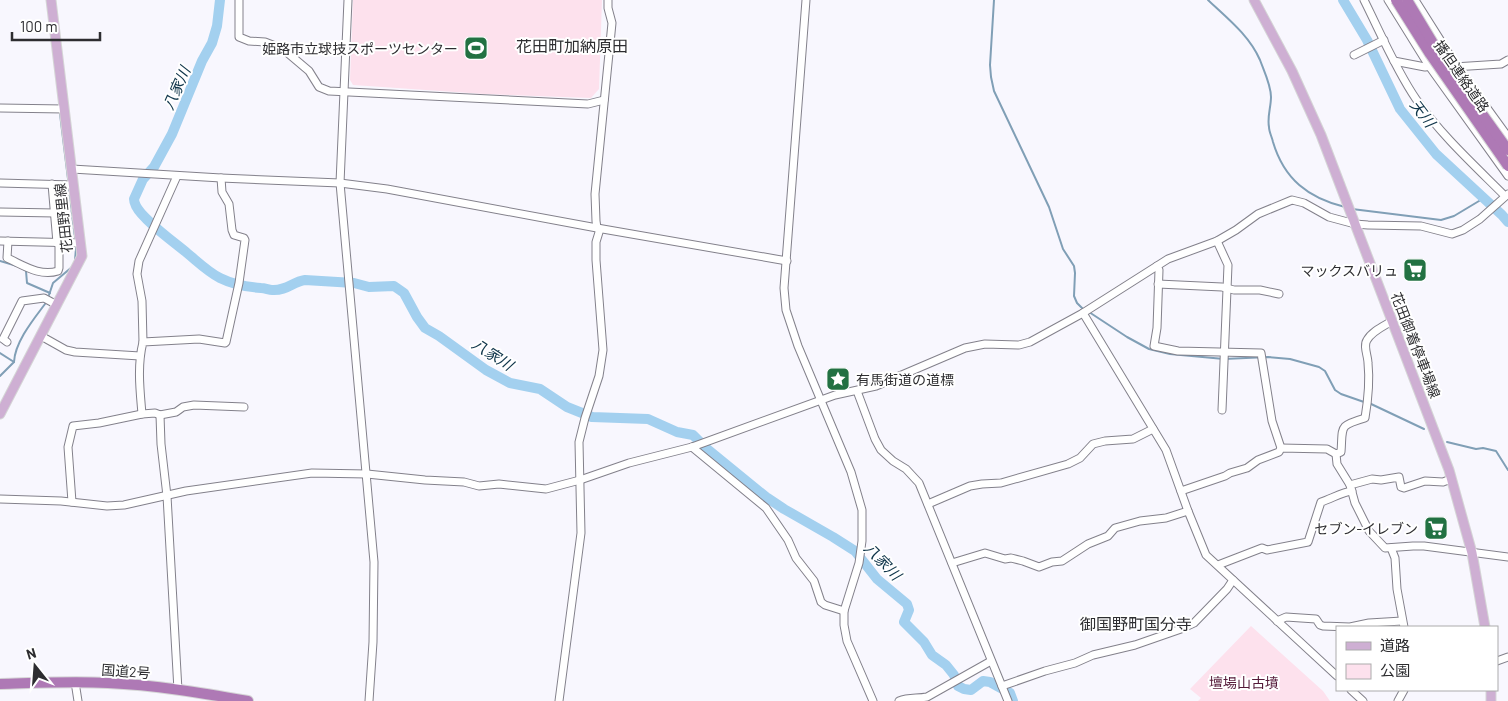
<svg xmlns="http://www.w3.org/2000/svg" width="1508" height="701" font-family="Barlow,'Noto Sans JP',sans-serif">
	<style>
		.green { fill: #fde1ed }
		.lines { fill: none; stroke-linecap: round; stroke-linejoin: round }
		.stream { stroke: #809fb6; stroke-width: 2 }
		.river { stroke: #a3d0ef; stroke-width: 10 }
		.minor-casing { stroke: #83818b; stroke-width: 9 }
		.major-casing { stroke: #d5d5d6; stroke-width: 11 }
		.highway-casing { stroke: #d5d5d6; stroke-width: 12 }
		.minor { stroke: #fff; stroke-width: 7 }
		.major { stroke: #ceafd3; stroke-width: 9 }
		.highway { stroke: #ae79b5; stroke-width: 10 }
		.highway-bridge-casing { stroke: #d5d5d6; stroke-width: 12; stroke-linecap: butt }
		.highway-bridge { stroke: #ae79b5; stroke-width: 10 }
		.labels { text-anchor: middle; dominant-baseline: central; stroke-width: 4; stroke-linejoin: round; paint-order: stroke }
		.poi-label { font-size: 14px; fill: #2d2d30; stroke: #fff; text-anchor: end }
		.street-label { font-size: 14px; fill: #2d2d30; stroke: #fff }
		.park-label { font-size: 14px; fill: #541a39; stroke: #fff }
		.water-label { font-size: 15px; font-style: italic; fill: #0e3449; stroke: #fff }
		.quarter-label { font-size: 16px; fill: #2d2d30; stroke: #fff }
	</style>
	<rect width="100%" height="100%" fill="#f8f7fe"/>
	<g class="green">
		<polygon points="353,0 602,0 599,89 591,98 484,94 353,85 350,80"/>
		<polygon points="1251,626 1323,691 1330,701 1198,701 1201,698 1190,689"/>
	</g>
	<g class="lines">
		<g class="stream">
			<polyline points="994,0 990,65 991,77 994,91 1049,207 1063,249 1074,266 1075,273 1074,296 1077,303 1084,310"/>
			<path d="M1208 0C1227 18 1249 35 1260 60 1264 71 1271 85 1271 97 1271 107 1267 117 1269 127 1269 132 1272 137 1273 142 1284 179 1308 198 1345 207"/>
			<polyline points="60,114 68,179"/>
			<polyline points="69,190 75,238"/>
			<polyline points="1352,209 1441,220 1454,216 1484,198"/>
			<polyline points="75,260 76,248"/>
			<polyline points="0,261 17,266"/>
			<polyline points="23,269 26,271 27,283 50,293"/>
			<polyline points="49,295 53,283 72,267"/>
			<polyline points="1089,312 1127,337 1149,349 1170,354 1224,359 1268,357 1290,359 1319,367 1325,371 1335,390 1341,394 1364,402"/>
			<polyline points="0,353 14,362 0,376"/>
			<path d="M14 362C15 342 33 320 45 304"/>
			<polyline points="1369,403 1424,429"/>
			<polyline points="1447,442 1476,449 1483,448 1496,451 1508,470"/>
		</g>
		<g class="river">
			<path d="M220 0 217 26 212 43 202 61 172 134 154 167 143 179 134 199C134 201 135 204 136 206 143 220 174 242 187 253 198 262 208 272 220 278 234 285 247 287 261 288 265 288 269 290 272 290 287 291 292 282 305 280L354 283 369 287 394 286 404 293 417 317 425 328 439 336 486 370 510 383 540 389 567 407 592 417 648 419 677 432 693 435 707 449 766 497 784 509 833 537 855 551 877 579 907 604 909 610 904 622 924 642 932 655 946 665 954 675 958 686 964 689 971 690 983 681 990 682 1010 693 1013 701"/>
			<polyline points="1343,0 1367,40 1400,109 1436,154 1502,215 1508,222"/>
		</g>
		<g class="minor-casing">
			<g id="minor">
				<polyline points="239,0 239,37 249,41 265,42 283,49 309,71 319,87 329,91 588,104 604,100"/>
				<polyline points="348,0 340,183 374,562 373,642 369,701"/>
				<polyline points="806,0 784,288 786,310 798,346 851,472 862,510 862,541 859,563 844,611 844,625 847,641 873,701"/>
				<path d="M1364 0C1380 32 1396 70 1416 99 1441 135 1474 165 1505 196"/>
				<polyline points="1388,0 1429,66 1508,176"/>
				<polyline points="1415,0 1458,68 1508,137"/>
				<polyline points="1354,55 1384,40"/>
				<polyline points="1394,61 1425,67 1431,66"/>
				<polyline points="1454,67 1501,64 1508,60"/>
				<polyline points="0,108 64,109"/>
				<polyline points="72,169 221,178 340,183 387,189 597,228 787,261"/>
				<polyline points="0,183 73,185"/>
				<polyline points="52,184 57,243"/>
				<polyline points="0,212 55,213"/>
				<polyline points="597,228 596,221 595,194 612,23 608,8 608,0"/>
				<polyline points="0,241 80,243"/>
				<path d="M8 241 7 258C23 265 40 277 58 271L59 268V243"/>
				<polyline points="1217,241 1228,265 1222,410"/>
				<polyline points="1157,266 1159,270 1157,328 1154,346 1178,351 1261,353 1272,421 1281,448"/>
				<polyline points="1158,284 1222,287 1234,290 1260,290 1279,294"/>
				<polyline points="1083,313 1166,450 1188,511 1206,555 1337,676"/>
				<polyline points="41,336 66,350 75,352 140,356"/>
				<polyline points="7,342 3,339 22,301 44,298 57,305"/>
				<polyline points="143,342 142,301 137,274 139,261 177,176"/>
				<polyline points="857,391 875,439 881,450 893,461 906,469 919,483 1008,701"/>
				<path d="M142 414C140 390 137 366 143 342L199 339 225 343 226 342 239 283 245 240 244 238 234 235 232 230 229 204 222 192 221 178"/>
				<polyline points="160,415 161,444 167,496 178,690"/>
				<polyline points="692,447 766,508 788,540 796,558 814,581 821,602 825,605 844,611"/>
				<polyline points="1336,454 1337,464 1350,485 1355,503 1369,531 1385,548 1413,546 1424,546 1508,557"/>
				<path d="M1336 454 1341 452C1343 426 1338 426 1365 418 1368 400 1370 382 1368 363 1368 356 1363 346 1367 340 1372 331 1384 326 1392 321"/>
				<polyline points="1350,485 1372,479 1381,480 1399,477 1401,487 1404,488 1425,481 1443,482 1451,479"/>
				<polyline points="1181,491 1225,476 1230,473 1247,468 1258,460 1279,452 1281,448 1327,449 1336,454"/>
				<polyline points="0,499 61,501 107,506 124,505 186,491 312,473 367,474 425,480 464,482 479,486 499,484 546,489 580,480 629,463 692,447 835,395 876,386 965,348 985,344 1019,345 1030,342 1083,313 1168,259 1217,241 1236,230 1258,214 1292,200 1304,203 1329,217 1355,224 1368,225 1421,226 1452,234 1463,230 1480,219 1508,194"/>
				<polyline points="72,502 68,447 73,426 99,423 142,414 155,413 160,415 176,412 183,407 194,405 244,407"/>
				<polyline points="928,504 970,486 982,484 1001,483 1068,464 1080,458 1093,444 1105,441 1133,439 1153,429"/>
				<polyline points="1391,548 1395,558 1397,589 1404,627"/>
				<polyline points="952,563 985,553 1005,559 1011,558 1023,561 1039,567 1052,562 1062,561 1088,544 1108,536 1115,528 1140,521 1166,518 1188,511"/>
				<path d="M1218 565 1262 548 1267 550 1308 542 1321 502C1331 499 1342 492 1352 491"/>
				<polyline points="1277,621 1286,617 1316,619 1320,625 1323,626 1350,627 1369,623 1402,621"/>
				<polyline points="1497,661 1508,657"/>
				<polyline points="75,682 78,701"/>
				<polyline points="1002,686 1045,671 1075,663 1093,655 1135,645 1181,629 1194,623 1227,589 1233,580"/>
				<polyline points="1351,690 1363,701"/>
				<polyline points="559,701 581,533 579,442 585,418 599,376 603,350 596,260 596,242 600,229"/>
				<path d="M899 701C909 697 917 699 927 697L991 661"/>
				<polyline points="1398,701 1404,690"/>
			</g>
		</g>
		<g class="major-casing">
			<g id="major">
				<polyline points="1254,0 1292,71 1321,135 1449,470 1472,553 1485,627"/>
				<polyline points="0,414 82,256 51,0"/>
				<polyline points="1491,690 1491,701"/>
			</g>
		</g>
		<g class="highway-casing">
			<path id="highway" d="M0 684C36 683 72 681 108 683 155 685 202 693 248 701"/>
		</g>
		<use href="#minor" class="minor"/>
		<use href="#major" class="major"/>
		<use href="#highway" class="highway"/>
		<g class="highway-bridge-casing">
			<g id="highway-bridge">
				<polyline points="1396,0 1430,54 1508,166"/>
				<polyline points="1407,0 1442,58 1508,150"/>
			</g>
		</g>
		<use href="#highway-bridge" class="highway-bridge"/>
	</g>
	<defs>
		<g id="stadium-square" transform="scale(1.25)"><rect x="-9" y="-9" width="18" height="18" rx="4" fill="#227142" stroke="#fff"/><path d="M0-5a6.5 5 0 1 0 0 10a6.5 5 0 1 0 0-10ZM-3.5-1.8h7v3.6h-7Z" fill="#fff"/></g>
		<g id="supermarket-square" transform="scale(1.25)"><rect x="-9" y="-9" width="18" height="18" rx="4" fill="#227142" stroke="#fff"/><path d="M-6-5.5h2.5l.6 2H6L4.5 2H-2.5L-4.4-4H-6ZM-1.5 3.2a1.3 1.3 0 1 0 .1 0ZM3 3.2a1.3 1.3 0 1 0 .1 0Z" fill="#fff"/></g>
		<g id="sight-square" transform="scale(1.25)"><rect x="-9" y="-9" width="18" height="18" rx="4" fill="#227142" stroke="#fff"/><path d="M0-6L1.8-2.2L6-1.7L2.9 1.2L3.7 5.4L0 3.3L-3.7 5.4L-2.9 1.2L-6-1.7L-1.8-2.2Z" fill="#fff"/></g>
	</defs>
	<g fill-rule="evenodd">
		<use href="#stadium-square" x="476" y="48"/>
		<use href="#supermarket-square" x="1415" y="270"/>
		<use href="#sight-square" x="838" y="379"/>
		<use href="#supermarket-square" x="1436" y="528"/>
	</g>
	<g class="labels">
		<g class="poi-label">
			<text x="458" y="48">姫路市立球技スポーツセンター</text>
			<text x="1398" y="270">マックスバリュ</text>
			<text x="856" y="379" text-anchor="start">有馬街道の道標</text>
			<text x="1418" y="528">セブン-イレブン</text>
		</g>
		<g class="street-label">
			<text transform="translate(1462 76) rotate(55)">播但連絡道路</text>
			<text transform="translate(63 218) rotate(-96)">花田野里線</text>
			<text transform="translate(1416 345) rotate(69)">花田御着停車場線</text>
			<text transform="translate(126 671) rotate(4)">国道2号</text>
		</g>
		<g class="park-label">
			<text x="1244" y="682">壇場山古墳</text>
		</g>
		<g class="water-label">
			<text transform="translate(176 88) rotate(-66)">八家川</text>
			<text transform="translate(1423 113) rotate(53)">天川</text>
			<text transform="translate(493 354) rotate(33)">八家川</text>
			<text transform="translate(883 561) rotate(46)">八家川</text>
		</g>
		<g class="quarter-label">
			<text x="572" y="45">花田町加納原田</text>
			<text x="1136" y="623">御国野町国分寺</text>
		</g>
	</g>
	<rect x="1336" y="626" width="162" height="65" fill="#ffffff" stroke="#ababac"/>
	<rect x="1346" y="642" width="25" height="8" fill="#ceafd3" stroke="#ababac"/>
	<text x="1380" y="651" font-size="15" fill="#2d2d30">道路</text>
	<rect x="1346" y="664" width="25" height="15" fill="#fde1ed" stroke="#ababac"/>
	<text x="1380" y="676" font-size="15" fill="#2d2d30">公園</text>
	<g transform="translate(35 666) rotate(343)" stroke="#ffffff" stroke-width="4" paint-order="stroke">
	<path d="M0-4L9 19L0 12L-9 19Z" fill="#2d2d30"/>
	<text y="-8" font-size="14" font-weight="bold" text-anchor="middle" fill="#2d2d30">N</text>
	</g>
	<path d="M12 32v8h88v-8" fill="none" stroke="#2d2d30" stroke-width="2.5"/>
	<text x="20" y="32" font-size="15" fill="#2d2d30" stroke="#ffffff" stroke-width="4" paint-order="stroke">100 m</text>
</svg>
